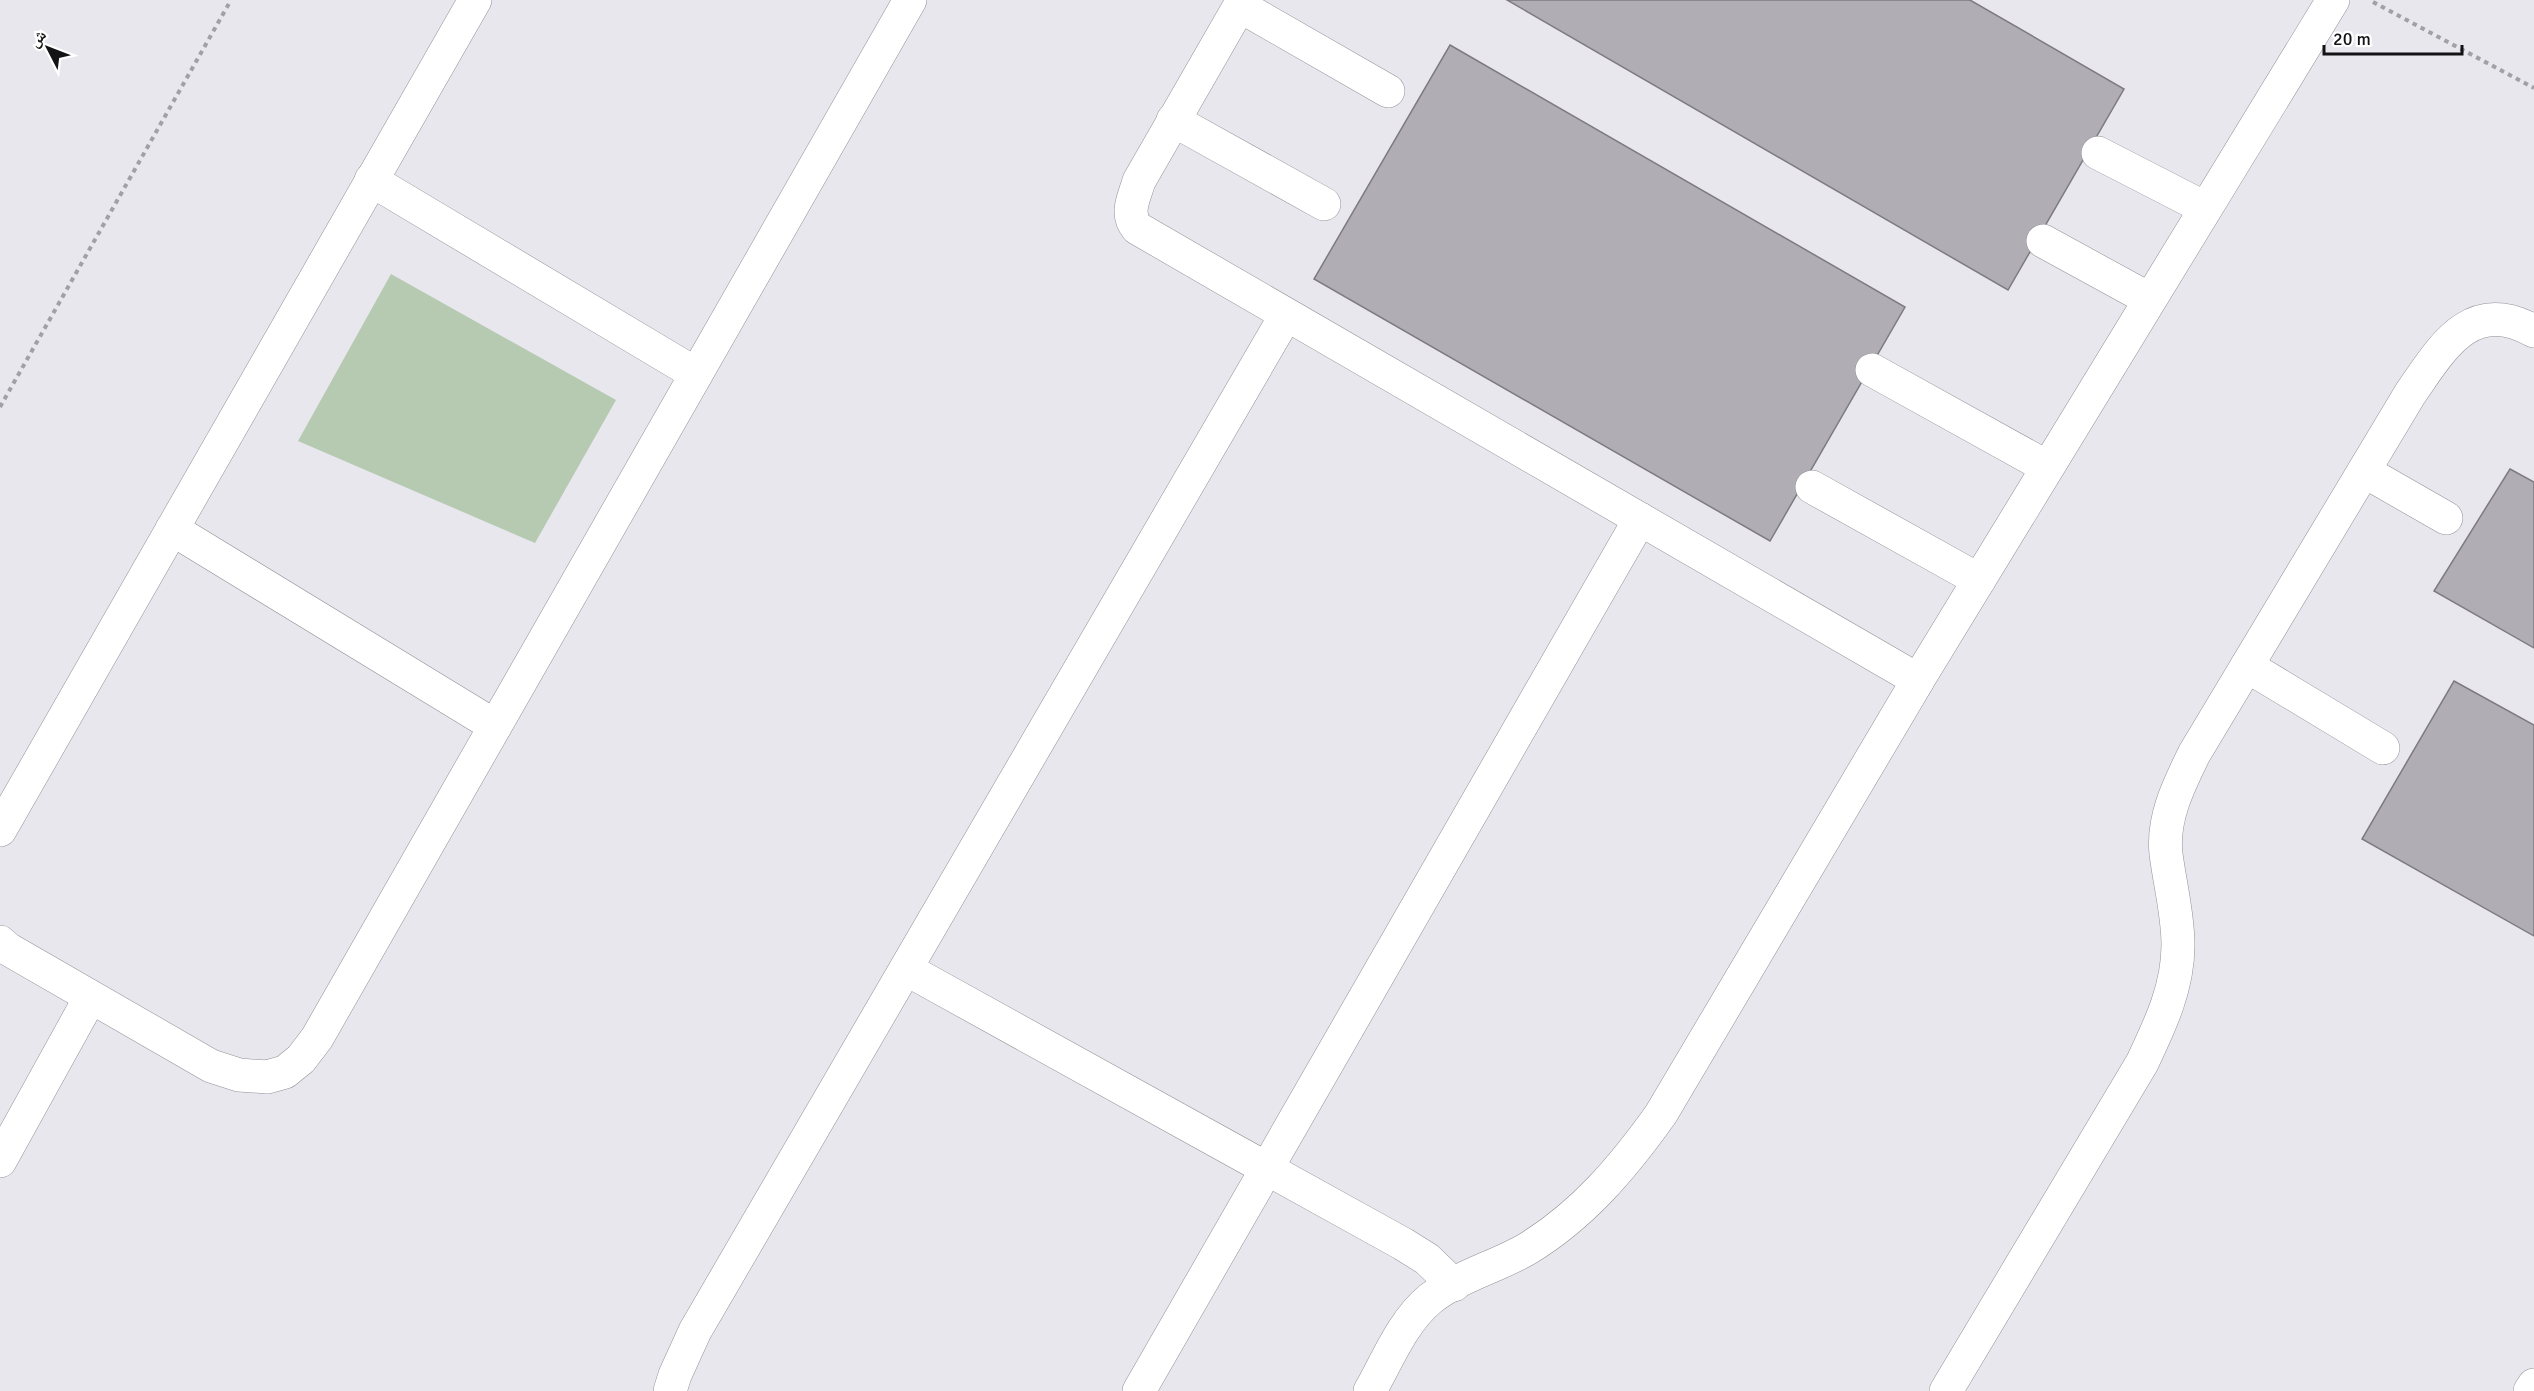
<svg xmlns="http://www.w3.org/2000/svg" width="2534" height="1391" font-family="Signika,'Noto Naskh Arabic',sans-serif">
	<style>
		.green { fill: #b5cab0 }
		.building { fill: #b0adb4; stroke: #7d7b81; stroke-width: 1.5 }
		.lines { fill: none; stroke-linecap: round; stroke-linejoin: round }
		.minor-casing { stroke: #939197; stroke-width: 34 }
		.path { stroke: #a1a0a5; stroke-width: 4; stroke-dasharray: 4.5 4.5; stroke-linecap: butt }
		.minor { stroke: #fff; stroke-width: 33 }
	</style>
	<rect width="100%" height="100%" fill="#e9e7ee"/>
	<polygon class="green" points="391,274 616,400 535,543 298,441"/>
	<g class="building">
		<polygon points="1507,0 1970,0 2124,89 2008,290"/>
		<polygon points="1450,45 1905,307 1770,541 1314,279"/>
		<polygon points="2510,469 2534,482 2534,648 2434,591"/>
		<polygon points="2454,681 2534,725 2534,936 2362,839"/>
	</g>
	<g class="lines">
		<g class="minor-casing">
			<g id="minor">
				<path d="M1243 0 1139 181C1134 198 1125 213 1137 228L1918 680 1661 1114C1624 1166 1583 1215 1527 1249 1496 1267 1459 1276 1430 1299 1403 1321 1387 1361 1370 1391"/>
				<polyline points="1240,6 1388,91"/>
				<polyline points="1173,120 1324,204"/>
				<polyline points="2098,153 2205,208"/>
				<polyline points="371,180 696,374"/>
				<polyline points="2043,241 2149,299"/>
				<polyline points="1872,370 2047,467"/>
				<polyline points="2364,471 2446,518"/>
				<polyline points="1812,487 1979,580"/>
				<polyline points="172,529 495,726"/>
				<polyline points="2247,666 2383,748"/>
				<polyline points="1918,680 2333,0"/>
				<polyline points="0,830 475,0"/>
				<polyline points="0,942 8,949 211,1066 239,1075 267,1077 285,1072 301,1059 317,1038 910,0"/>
				<polyline points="906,969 1403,1244 1427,1259 1454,1285"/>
				<polyline points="0,1161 90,998"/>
				<polyline points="670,1391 675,1375 695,1331 1286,315"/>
				<polyline points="1139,1391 1640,519"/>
				<path d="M1946 1391 2142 1063C2160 1025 2178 988 2178 945 2178 914 2170 885 2166 854 2162 818 2179 785 2194 754L2410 394C2442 348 2470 296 2534 331"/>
				<polyline points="2530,1391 2534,1385"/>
			</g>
		</g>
		<g class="path">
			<polyline points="2373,2 2534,88"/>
			<polyline points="0,407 231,0"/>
		</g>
		<use href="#minor" class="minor"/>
	</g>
	<g transform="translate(48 48) rotate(312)" stroke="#ffffff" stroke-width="4.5" paint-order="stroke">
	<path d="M0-4.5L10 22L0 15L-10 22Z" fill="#131214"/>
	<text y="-9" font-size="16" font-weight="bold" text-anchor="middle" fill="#131214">ش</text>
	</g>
	<path d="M2324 45v9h138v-9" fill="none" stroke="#131214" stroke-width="3"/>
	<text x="2333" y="45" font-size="18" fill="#131214" stroke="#ffffff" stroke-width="4.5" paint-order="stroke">20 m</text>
</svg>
